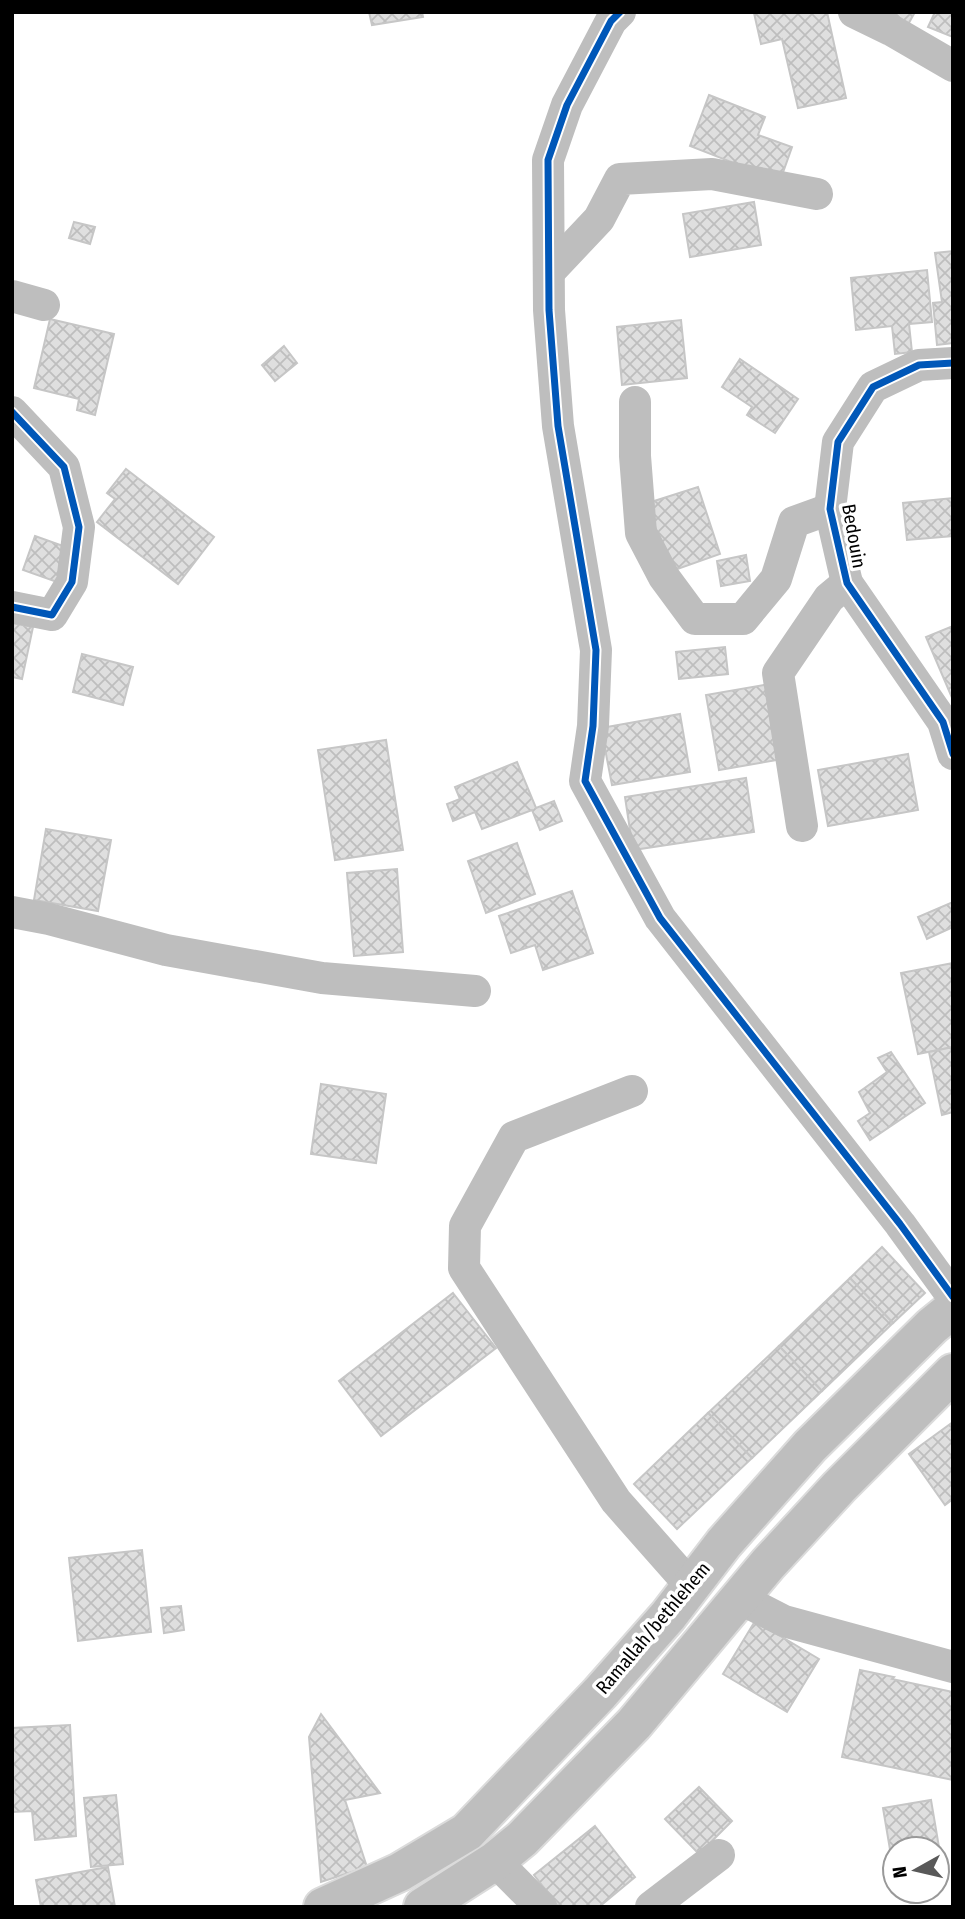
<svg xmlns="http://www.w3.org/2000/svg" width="965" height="1919" font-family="'Fira Sans Condensed',sans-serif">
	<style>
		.building { fill: url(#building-cross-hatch); stroke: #c6c6c6; stroke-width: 2 }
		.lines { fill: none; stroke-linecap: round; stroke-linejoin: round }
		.major-casing { stroke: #dbdbdb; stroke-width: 42 }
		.minor { stroke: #bebebe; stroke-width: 32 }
		.major { stroke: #bebebe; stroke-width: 38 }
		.cycleway-casing { stroke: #fff; stroke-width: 11 }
		.cycleway { stroke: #0057b8; stroke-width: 7 }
		.labels { text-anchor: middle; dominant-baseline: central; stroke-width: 7; stroke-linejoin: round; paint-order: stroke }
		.street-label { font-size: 19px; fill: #000; stroke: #fff }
	</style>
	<defs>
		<pattern id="building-cross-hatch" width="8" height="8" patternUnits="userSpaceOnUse" patternTransform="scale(1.75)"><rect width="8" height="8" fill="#dfdfdf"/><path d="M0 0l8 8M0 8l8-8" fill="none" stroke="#bebebe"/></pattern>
	</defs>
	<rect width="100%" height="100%" fill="#fff"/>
	<g class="building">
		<polygon points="369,12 422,12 423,17 372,25"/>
		<polygon points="758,12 827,12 846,98 798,108 782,39 761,44 754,13"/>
		<polygon points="879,12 915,12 906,28"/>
		<polygon points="935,12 953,12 953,37 928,27"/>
		<polygon points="709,95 765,117 758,135 792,147 780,181 690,146"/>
		<polygon points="754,202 761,245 690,257 683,214"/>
		<polygon points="74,222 95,227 90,244 69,238"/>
		<polygon points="953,251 953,343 937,345 933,303 942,302 935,253"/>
		<polygon points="927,270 932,322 909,324 912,352 895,354 892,326 856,330 851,278"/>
		<polygon points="50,319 114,334 95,415 77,410 79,399 34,388"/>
		<polygon points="681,320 687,378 622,385 617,327"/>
		<polygon points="284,346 297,363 275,381 262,365"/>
		<polygon points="740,359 798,399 775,433 747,415 752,407 722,387"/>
		<polygon points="126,469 214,537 178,584 97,522 115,499 107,493"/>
		<polygon points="698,487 720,554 669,572 648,503"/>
		<polygon points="953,498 953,536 907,540 903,503"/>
		<polygon points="35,536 69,548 57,582 23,570"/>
		<polygon points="746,555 750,581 721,586 717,561"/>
		<polygon points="12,623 33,627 22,679 12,677"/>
		<polygon points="953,626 953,700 926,637"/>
		<polygon points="725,647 728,674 679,679 676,652"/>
		<polygon points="82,654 133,667 123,705 73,692"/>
		<polygon points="770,684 783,759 719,770 706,695"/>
		<polygon points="680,714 690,772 612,785 601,728"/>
		<polygon points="386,740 403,850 335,860 318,750"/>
		<polygon points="908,754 918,810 828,826 818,770"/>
		<polygon points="517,762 536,808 554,801 562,821 540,830 532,810 482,829 475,812 453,821 447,804 460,799 455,787"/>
		<polygon points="746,778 754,832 633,850 625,797"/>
		<polygon points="46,829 111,840 98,911 34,900"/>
		<polygon points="517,843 535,894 486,913 468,861"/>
		<polygon points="397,869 403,952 354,956 347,873"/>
		<polygon points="572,891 593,953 543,970 535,945 511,953 499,916"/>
		<polygon points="953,902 953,927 927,939 918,917"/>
		<polygon points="953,963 953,1047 918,1054 901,973"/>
		<polygon points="953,1047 953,1112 942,1115 929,1052"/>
		<polygon points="891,1052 925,1103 870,1140 858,1121 870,1113 859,1092 887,1072 878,1058"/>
		<polygon points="321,1084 386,1094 376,1163 311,1154"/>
		<polygon points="882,1247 925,1293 893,1323 850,1278"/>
		<polygon points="850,1278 893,1323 822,1391 779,1346"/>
		<polygon points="453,1293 496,1348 381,1436 339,1381"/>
		<polygon points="779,1346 822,1391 752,1458 708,1413"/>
		<polygon points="708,1413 752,1458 677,1529 634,1484"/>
		<polygon points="953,1422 953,1499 945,1505 909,1454"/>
		<polygon points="142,1550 151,1632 78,1641 69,1558"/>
		<polygon points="181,1606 184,1630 164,1633 161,1608"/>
		<polygon points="755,1621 819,1659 787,1712 723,1674"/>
		<polygon points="860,1670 894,1677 892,1679 953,1692 953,1780 842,1757"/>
		<polygon points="321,1714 380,1793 345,1800 367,1867 321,1882 309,1737"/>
		<polygon points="70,1725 76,1836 35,1840 32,1811 12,1812 12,1728"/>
		<polygon points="699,1787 732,1821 699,1854 665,1819"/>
		<polygon points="116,1795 123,1864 91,1867 84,1798"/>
		<polygon points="931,1800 943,1871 937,1872 937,1849 895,1849 895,1879 883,1808"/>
		<polygon points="595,1826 635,1877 599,1907 559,1907 534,1875"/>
		<polygon points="108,1867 115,1907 41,1907 36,1880"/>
	</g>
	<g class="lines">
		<g class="major-casing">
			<g id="major">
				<polyline points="323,1907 400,1872 467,1832 600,1693 668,1616 724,1543 810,1446 932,1326 953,1309"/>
				<polyline points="423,1907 495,1861 522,1839 634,1724 768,1564 839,1487 953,1373"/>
			</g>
		</g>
		<g class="minor">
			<polyline points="620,12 611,21 567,105 548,160 549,310 558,426 596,650 593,726 585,781 660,918 900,1224 953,1297"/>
			<polyline points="854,12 891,30 953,66"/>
			<polyline points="549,272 599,219 620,179 712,174 817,194"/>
			<polyline points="12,296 44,305"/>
			<polyline points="953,363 919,365 873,387 838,442 830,509 847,583 943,722 953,754"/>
			<polyline points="635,402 635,456 641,533 664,577 695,619 743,619 776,579 794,522 830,509"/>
			<polyline points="12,412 64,467 79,527 72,582 52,615 12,607"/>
			<polyline points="802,826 778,673 829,598 847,583"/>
			<polyline points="12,912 49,919 166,950 322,978 475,991"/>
			<polyline points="632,1091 514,1137 465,1226 464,1268 616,1501 691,1586"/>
			<polyline points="739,1598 784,1621 953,1667"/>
			<polyline points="495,1861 541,1907"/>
			<polyline points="651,1907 719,1855"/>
		</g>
		<use href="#major" class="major"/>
		<g class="cycleway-casing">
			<g id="cycleway">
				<polyline points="620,12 611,21 567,105 548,160 549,310 558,426 596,650 593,726 585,781 660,918 900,1224 953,1297"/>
				<polyline points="953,363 919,365 873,387 838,442 830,509 847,583 943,722 953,754"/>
				<polyline points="12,412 64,467 79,527 72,582 52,615 12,607"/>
			</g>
		</g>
		<use href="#cycleway" class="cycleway"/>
	</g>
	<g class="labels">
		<g class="street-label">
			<text transform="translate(854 536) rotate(80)">Bedouin</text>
			<text transform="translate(653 1628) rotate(-50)">Ramallah/bethlehem</text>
		</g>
	</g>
	<rect width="965" height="1919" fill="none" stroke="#000000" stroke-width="28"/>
	<g transform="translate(916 1870) rotate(262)"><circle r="33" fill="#ffffff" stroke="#999999" stroke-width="2"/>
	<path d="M0-5L12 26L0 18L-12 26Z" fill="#595959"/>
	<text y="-10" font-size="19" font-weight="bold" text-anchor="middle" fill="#000000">N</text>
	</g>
</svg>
